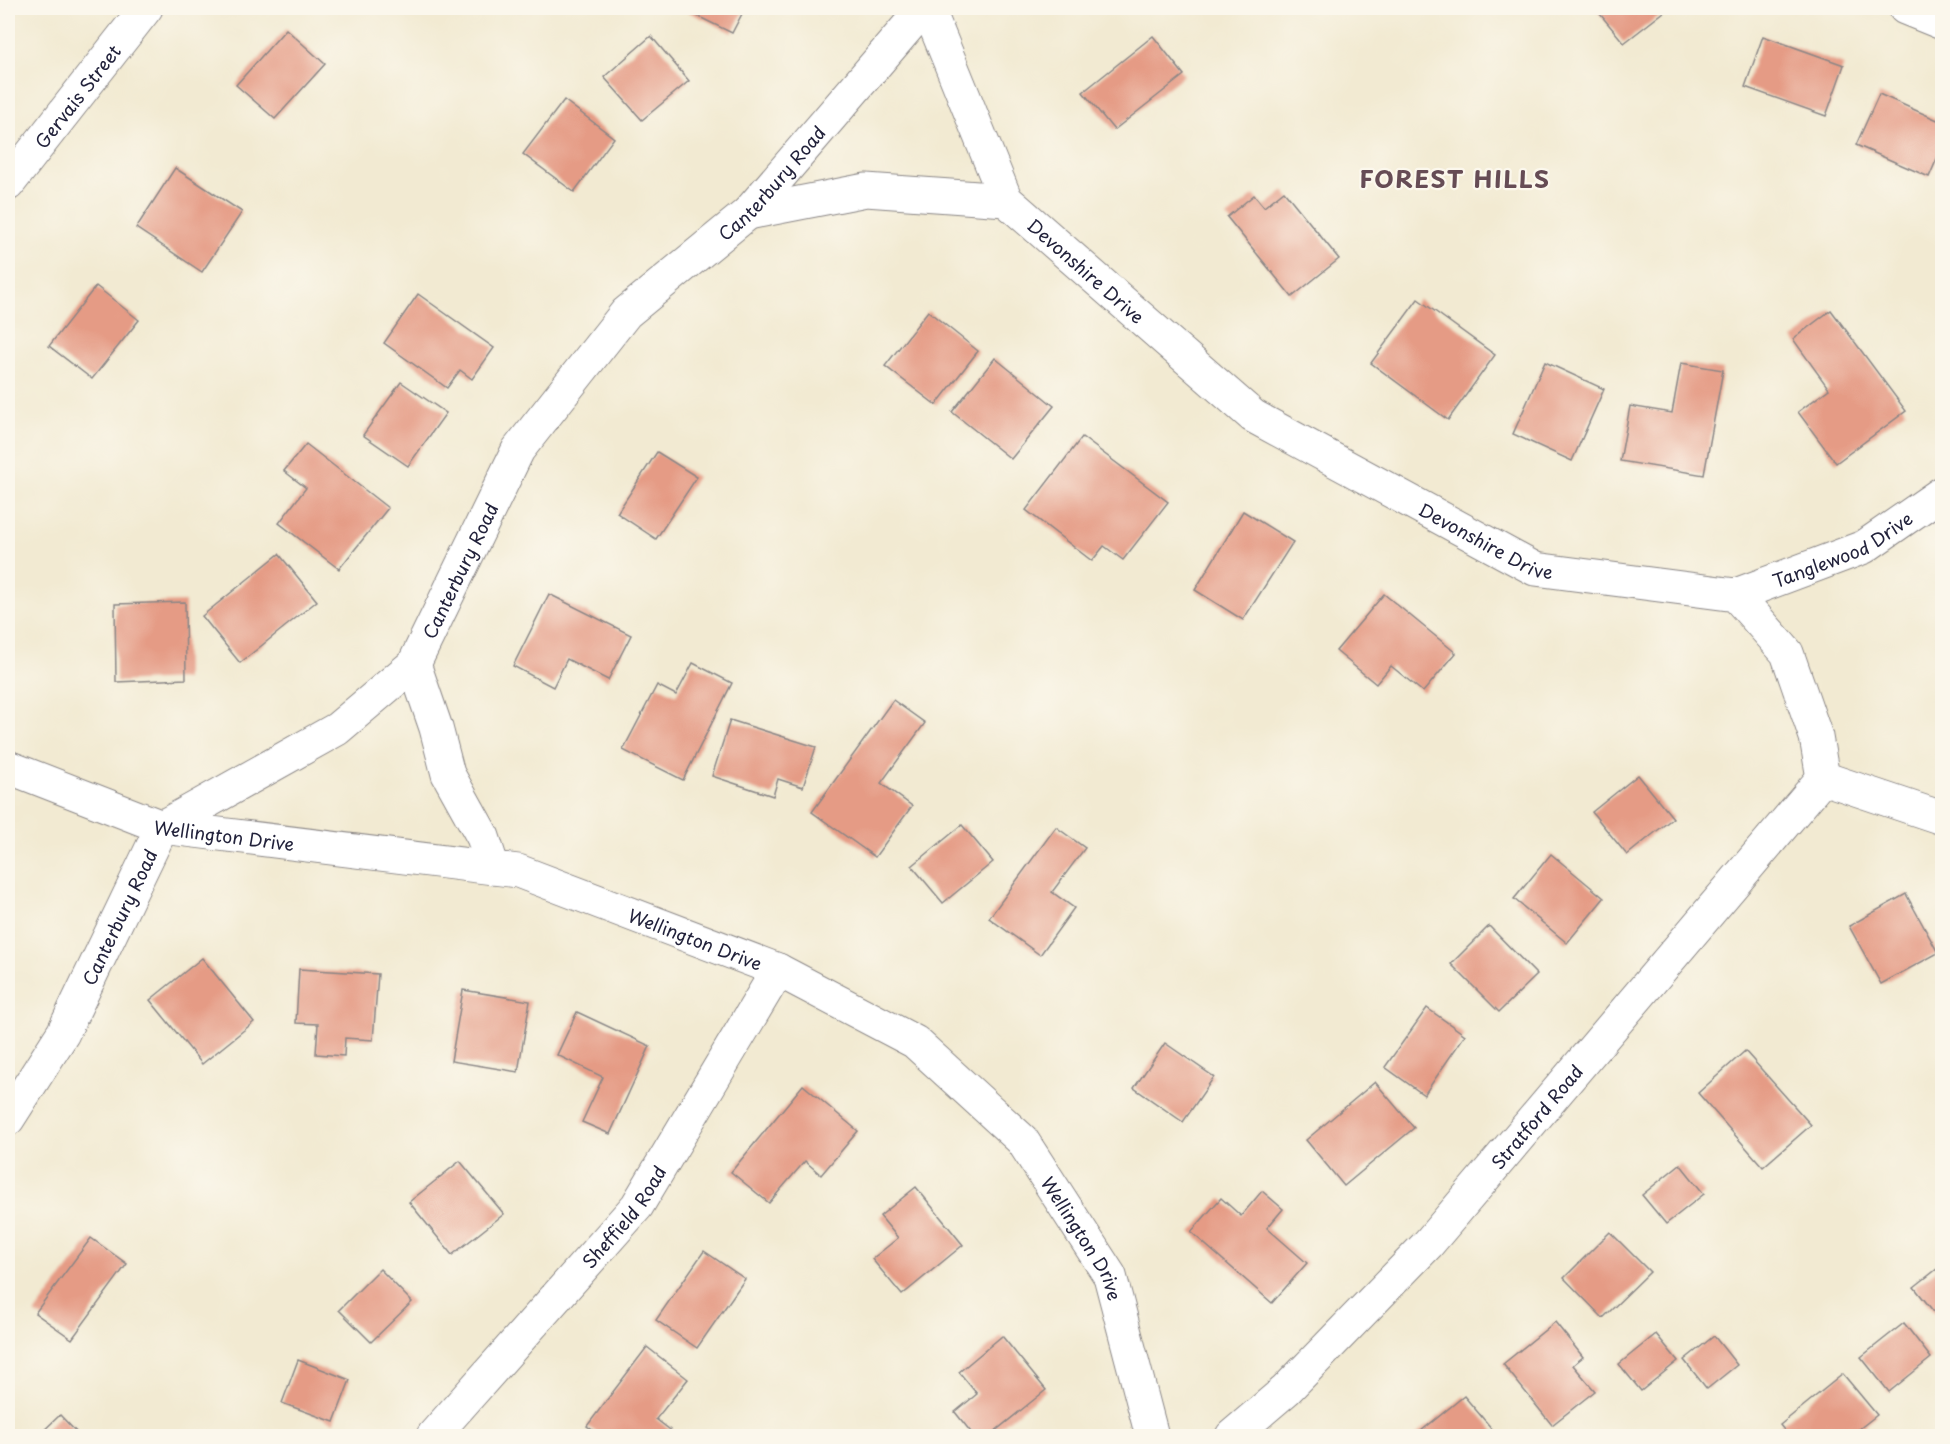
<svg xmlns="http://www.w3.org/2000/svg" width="1950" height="1444" font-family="'Playpen Sans',sans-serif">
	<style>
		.building { fill: #e59b85 }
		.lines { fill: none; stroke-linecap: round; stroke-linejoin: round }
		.minor-casing { stroke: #8a8686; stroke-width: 35 }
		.major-casing { stroke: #8a8686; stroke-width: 35 }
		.minor { stroke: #fff; stroke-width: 33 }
		.major { stroke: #fff; stroke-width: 33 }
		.labels { text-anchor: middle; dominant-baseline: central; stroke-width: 4.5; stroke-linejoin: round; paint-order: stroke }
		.street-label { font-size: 18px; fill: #22223b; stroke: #fbf7ec }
		.district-label { font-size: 24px; font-weight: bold; letter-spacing: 1.5px; fill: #664c55; stroke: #fbf7ec }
	</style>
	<rect width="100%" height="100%" fill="#fbf7ec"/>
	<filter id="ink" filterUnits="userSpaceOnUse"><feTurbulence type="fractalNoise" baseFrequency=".0167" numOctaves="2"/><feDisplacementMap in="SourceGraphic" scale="12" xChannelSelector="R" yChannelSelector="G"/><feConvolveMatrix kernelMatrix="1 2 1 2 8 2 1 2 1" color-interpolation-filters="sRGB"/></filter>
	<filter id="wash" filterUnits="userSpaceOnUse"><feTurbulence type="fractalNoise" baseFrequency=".008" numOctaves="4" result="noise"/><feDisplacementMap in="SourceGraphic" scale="24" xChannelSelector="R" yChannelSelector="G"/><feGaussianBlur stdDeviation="1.35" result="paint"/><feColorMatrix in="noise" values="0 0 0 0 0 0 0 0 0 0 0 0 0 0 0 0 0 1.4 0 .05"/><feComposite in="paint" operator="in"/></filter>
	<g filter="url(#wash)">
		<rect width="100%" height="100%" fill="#f2ead2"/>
		<g id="blocks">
			<g class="building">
				<polygon points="689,8 745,8 732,33 687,11"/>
				<polygon points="1595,8 1669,8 1624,43"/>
				<polygon points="286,29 325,64 275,119 236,85"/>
				<polygon points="651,36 689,81 642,120 604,77"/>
				<polygon points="1153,36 1184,75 1114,130 1083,92"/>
				<polygon points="1763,36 1844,65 1826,116 1745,87"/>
				<polygon points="1879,94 1942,122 1942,147 1929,177 1856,145"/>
				<polygon points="564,100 614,138 574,192 523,154"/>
				<polygon points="175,168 242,212 202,272 136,228"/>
				<polygon points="1284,191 1339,259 1292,297 1227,217 1254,195 1264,207"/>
				<polygon points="96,286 139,320 92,379 49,346"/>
				<polygon points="418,294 494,348 472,379 460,370 447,388 384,343"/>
				<polygon points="1418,299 1495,355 1448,420 1371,363"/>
				<polygon points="1831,310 1906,411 1836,463 1798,412 1829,389 1793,339"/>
				<polygon points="928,311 978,351 936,405 885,366"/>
				<polygon points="995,358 1054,406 1011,459 952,412"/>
				<polygon points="1545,362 1604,389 1572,461 1513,434"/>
				<polygon points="1681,363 1723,370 1704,475 1620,461 1630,406 1672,413"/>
				<polygon points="401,382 446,413 408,466 363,435"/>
				<polygon points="1082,437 1168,502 1123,560 1104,546 1092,561 1026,510"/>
				<polygon points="306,444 388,508 339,569 279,523 306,488 284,471"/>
				<polygon points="657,452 697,477 656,539 617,513"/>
				<polygon points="1243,511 1293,542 1243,620 1195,590"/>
				<polygon points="279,554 317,601 240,663 202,616"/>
				<polygon points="549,594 631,635 608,680 567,659 553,687 513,666"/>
				<polygon points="1384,594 1456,653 1423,692 1391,666 1376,684 1336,651"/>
				<polygon points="185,602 186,679 116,682 115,604"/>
				<polygon points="693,663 732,683 683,780 623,750 657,685 676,695"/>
				<polygon points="893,700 925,723 881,783 912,806 875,857 812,812"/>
				<polygon points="730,720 816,747 803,787 778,779 773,796 712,776"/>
				<polygon points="1638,775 1673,818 1627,855 1592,812"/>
				<polygon points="962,825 993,862 943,903 912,866"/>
				<polygon points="1056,827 1085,848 1052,892 1074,908 1040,955 989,918"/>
				<polygon points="1551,854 1604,898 1567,943 1514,899"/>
				<polygon points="1906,894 1938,953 1881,984 1849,926"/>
				<polygon points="1489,926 1537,975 1499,1012 1451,964"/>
				<polygon points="202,958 254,1022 202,1064 150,1000"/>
				<polygon points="299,969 378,974 373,1040 345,1038 344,1056 316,1054 318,1024 296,1023"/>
				<polygon points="463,990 530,1001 518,1072 451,1061"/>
				<polygon points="1427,1008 1465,1035 1424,1095 1385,1067"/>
				<polygon points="577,1012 650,1046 610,1134 582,1122 603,1077 557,1055"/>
				<polygon points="1165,1043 1214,1077 1183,1122 1134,1088"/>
				<polygon points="1745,1051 1811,1125 1763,1167 1698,1093"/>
				<polygon points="1375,1082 1414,1128 1344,1186 1306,1140"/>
				<polygon points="803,1085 858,1131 821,1175 805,1161 769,1203 731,1172"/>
				<polygon points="460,1161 504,1214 452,1255 409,1202"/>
				<polygon points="1680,1164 1704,1194 1666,1224 1642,1195"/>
				<polygon points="916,1187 963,1245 902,1295 872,1259 898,1238 880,1216"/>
				<polygon points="1262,1191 1283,1209 1267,1228 1307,1263 1272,1303 1191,1232 1221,1198 1241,1216"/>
				<polygon points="1610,1232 1650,1272 1603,1318 1564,1278"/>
				<polygon points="91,1238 127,1264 72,1339 35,1313"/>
				<polygon points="704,1251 745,1279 697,1348 656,1320"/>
				<polygon points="1942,1265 1942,1322 1914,1287"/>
				<polygon points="380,1269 412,1302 371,1342 339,1310"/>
				<polygon points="1555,1322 1583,1357 1573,1365 1595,1391 1552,1425 1503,1364"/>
				<polygon points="1904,1323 1931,1358 1889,1392 1861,1357"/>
				<polygon points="1656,1334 1678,1361 1641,1391 1619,1364"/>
				<polygon points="1002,1336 1046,1390 989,1436 974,1436 955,1412 977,1394 959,1372"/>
				<polygon points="1714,1336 1737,1365 1707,1389 1684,1360"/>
				<polygon points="647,1347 688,1379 656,1419 678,1436 601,1436 587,1426"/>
				<polygon points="298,1360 350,1380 334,1422 282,1403"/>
				<polygon points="1843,1374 1877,1415 1850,1436 1789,1436 1780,1425"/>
				<polygon points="1464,1396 1498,1436 1415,1436"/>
				<polygon points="60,1415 80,1436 38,1436"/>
			</g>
		</g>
	</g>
	<g filter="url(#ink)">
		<use href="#blocks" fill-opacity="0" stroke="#8a8686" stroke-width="1.5"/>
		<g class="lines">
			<g class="minor-casing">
				<g id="minor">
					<path id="s1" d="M928 8 1006 200 1253 416 1535 569 1736 595 1787 653 1816 737 1823 778"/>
					<polyline points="1905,8 1942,23"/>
					<polyline points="748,213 866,190 1006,200"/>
					<path id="s2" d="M1736 595 1864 547 1942 493"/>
					<polyline points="414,664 436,728 448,774 483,837 493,868"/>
					<path id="s3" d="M8 767 162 827 518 871 778 970 915 1042 1022 1140 1110 1276 1152 1436"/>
					<polyline points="1823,778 1942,818"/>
					<path id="s4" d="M8 1119 63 1033 162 827 337 729 414 664 518 450 626 313 748 213 924 8"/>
					<path id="s5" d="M433 1436 637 1206 778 970"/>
					<path id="s6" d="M1232 1436 1286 1390 1428 1244 1823 778"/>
				</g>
			</g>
			<g class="major-casing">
				<g id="major">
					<path id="s7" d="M8 184 146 8"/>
				</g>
			</g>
			<use href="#minor" class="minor"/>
			<use href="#major" class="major"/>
		</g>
	</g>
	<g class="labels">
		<g class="street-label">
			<text stroke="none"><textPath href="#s7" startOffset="112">Gervais Street</textPath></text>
			<text stroke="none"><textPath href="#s4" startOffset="1240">Canterbury Road</textPath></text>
			<text stroke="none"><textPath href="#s1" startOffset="314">Devonshire Drive</textPath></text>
			<text stroke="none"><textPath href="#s1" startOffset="800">Devonshire Drive</textPath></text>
			<text stroke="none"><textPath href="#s2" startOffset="116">Tanglewood Drive</textPath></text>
			<text stroke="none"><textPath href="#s4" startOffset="736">Canterbury Road</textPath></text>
			<text stroke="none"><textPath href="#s3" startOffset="228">Wellington Drive</textPath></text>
			<text stroke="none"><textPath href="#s4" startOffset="231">Canterbury Road</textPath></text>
			<text stroke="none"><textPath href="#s3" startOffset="714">Wellington Drive</textPath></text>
			<text stroke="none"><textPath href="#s6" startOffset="442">Stratford Road</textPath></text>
			<text stroke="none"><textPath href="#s5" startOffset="291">Sheffield Road</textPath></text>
			<text stroke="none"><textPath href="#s3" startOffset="1218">Wellington Drive</textPath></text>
		</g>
		<g class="district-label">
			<text x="1455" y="178">FOREST HILLS</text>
		</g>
	</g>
	<rect width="1950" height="1444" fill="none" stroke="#fbf7ec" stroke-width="30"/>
</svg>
